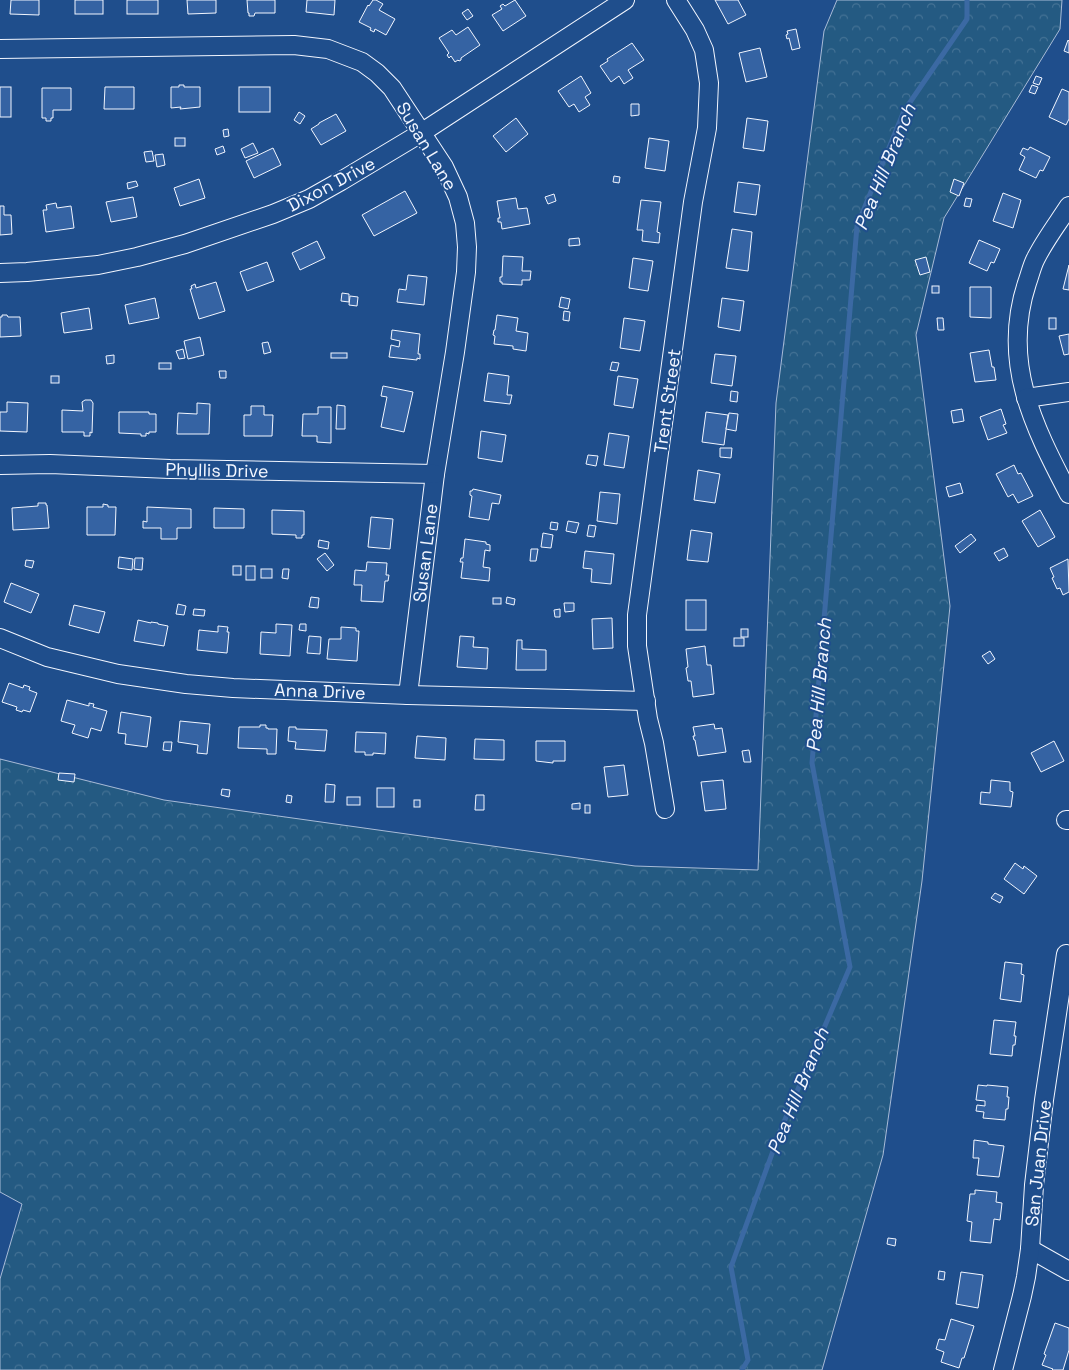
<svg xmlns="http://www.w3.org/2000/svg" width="1069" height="1370" font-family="'Space Grotesk',sans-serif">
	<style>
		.forest { fill: url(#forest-crowns); stroke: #a8bbd7 }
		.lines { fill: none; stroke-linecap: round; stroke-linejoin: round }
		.stream { stroke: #3b69a3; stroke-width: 5 }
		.building { fill: #3563a3; stroke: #f2f6ff }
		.minor-casing { stroke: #f2f6ff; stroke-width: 20 }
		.minor { stroke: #1f4e8c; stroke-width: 18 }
		.labels { text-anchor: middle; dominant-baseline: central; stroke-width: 4; stroke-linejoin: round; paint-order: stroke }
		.street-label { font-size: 18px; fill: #f2f6ff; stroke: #1f4e8c }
		.water-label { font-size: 19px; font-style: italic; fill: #f2f6ff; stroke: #1f4e8c }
	</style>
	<defs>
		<pattern id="forest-crowns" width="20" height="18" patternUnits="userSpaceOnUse" patternTransform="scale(1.25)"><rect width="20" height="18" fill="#245a82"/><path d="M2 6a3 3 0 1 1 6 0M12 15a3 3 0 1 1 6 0" fill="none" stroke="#447295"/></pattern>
	</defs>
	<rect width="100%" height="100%" fill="#1f4e8c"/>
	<polygon class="forest" points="837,0 1062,0 1060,29 944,218 916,335 950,606 922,881 883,1155 822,1370 0,1370 0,1279 22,1204 0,1192 0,759 164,800 635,866 758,870 776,403 824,31"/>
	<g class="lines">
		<polyline class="stream" points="742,1370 748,1360 731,1267 781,1129 850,967 812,763 857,226 904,111 967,19 967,0"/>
	</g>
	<g class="building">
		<polygon points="11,0 39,0 39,15 10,14"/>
		<rect x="75" y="0" width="28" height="14"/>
		<rect x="127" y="0" width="31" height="14"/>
		<polygon points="187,0 216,0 216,13 188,14"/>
		<polygon points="247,0 275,0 275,13 255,13 254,16 249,16 249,13 248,13"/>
		<polygon points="307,0 335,0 334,15 306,12"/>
		<polygon points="373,0 376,0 383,4 379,10 395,19 386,35 375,29 374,32 370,30 371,28 359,22 368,5 369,6"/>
		<polygon points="515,0 526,16 503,31 492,15 502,9 500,6 503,4 505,6"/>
		<polygon points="715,0 738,0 746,15 728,24"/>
		<polygon points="468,9 473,16 467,20 462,13"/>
		<polygon points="468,27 480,45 461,58 461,60 459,61 458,60 455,62 451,56 449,58 447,55 449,53 439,38 452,30 456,35"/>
		<polygon points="796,29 800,48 792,50 789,38 787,39 786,35 788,34 787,31"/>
		<polygon points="1068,40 1069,41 1069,53 1064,51"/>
		<polygon points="632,43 644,60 628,70 633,78 624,84 619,76 611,82 600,66 608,61 607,59"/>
		<polygon points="760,48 767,77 746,82 739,53"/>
		<polygon points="581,76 591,93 585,97 590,105 579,112 574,104 569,107 558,91"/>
		<polygon points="1036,76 1042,78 1039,85 1033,83"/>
		<polygon points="179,85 184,85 184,87 200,87 200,107 180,109 181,107 171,108 171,87 179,87"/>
		<polygon points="1032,85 1038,87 1035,94 1029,92"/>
		<rect x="0" y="87" width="11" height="30"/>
		<polygon points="105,87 134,87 134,109 104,109"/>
		<rect x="239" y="87" width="31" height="25"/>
		<polygon points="42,88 71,88 71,110 53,110 53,118 51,118 51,121 46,121 46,118 42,118"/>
		<polygon points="1062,89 1069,92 1069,119 1066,125 1049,117"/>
		<polygon points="631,104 639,104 639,115 631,116"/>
		<polygon points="299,112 305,116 300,124 294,120"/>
		<polygon points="336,114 346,131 321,145 311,129 319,124 319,123"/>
		<polygon points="516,118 528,134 506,152 493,136"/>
		<polygon points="747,118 768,121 764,151 743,148"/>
		<polygon points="228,129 229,136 224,137 223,130"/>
		<rect x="175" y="138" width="10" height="8"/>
		<polygon points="649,138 669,141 665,171 645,168"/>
		<polygon points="253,143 258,153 245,158 241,149"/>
		<polygon points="223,146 225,152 217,155 215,149"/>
		<polygon points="1030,147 1050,157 1043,171 1040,170 1036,178 1019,170 1025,157 1020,154 1023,148 1028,150"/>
		<polygon points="273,148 281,165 254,178 246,161"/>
		<polygon points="152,151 154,161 146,162 144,152"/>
		<polygon points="163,154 165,165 157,167 155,155"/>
		<polygon points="614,176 620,177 619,183 613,182"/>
		<polygon points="199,179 205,198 180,206 174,188"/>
		<polygon points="954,179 964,183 959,196 950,192"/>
		<polygon points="136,181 138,186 128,189 127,183"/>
		<polygon points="738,182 760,185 756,215 734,212"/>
		<polygon points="405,191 417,213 374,236 362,215"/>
		<polygon points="1003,193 1021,200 1013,228 993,221"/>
		<polygon points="554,194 556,201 548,204 545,197"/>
		<polygon points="133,197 137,217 111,222 106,202"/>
		<polygon points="516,198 518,209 527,208 530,224 502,229 501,222 498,222 498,218 500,218 497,201"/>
		<polygon points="966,198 972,199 970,207 964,206"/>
		<polygon points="641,200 661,202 657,232 660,233 659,243 642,241 643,230 637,230"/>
		<polygon points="56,203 57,208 71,206 74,228 46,232 43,210 47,210 46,205"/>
		<polygon points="0,206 4,206 4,215 11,215 12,234 0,235"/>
		<polygon points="732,229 752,232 748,271 726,268"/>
		<polygon points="579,238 580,245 569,246 569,239"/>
		<polygon points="979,240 1000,249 994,263 991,262 987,271 969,263"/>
		<polygon points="317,241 325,258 300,270 292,253"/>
		<polygon points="503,256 523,257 522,271 531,271 530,280 522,280 522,285 502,284 502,282 500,282 500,277 502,277"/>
		<polygon points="926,257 930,272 920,275 915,260"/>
		<polygon points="633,258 653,261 648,291 629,288"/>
		<polygon points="267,262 274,281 247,291 240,272"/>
		<polygon points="1069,265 1069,290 1063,289"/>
		<polygon points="408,275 427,277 424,305 397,302 399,289 406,290"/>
		<polygon points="216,282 225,311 199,319 190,289 192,289 191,286 195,284 196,288"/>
		<rect x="932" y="286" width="7" height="7"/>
		<polygon points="970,287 991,287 991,318 970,317"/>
		<polygon points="342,293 349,294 349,302 341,301"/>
		<polygon points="350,296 358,297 357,306 349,305"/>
		<polygon points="561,297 570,299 568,309 559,307"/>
		<polygon points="155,298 159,318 129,324 125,305"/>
		<polygon points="722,298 744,301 740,331 718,327"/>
		<polygon points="89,308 92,329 64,333 61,313"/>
		<polygon points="564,311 570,312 569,321 563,320"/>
		<polygon points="2,315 7,315 8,317 20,317 21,336 0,337 0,317 2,317"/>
		<polygon points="497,315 518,318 516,331 528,333 526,351 513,349 513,346 494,344 495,336 493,335 494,330 495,330"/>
		<polygon points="624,318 645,321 640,351 620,348"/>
		<polygon points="937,318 943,318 944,330 938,330"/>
		<rect x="1049" y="318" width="7" height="11"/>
		<polygon points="392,330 420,334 418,354 420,354 420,359 417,358 417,360 389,357 391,345 399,347 400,341 391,339"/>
		<polygon points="1069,334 1069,354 1064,355 1059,336"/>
		<polygon points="200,337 204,355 188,359 184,341"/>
		<polygon points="268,342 271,352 264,354 262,343"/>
		<polygon points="183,349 185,358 179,359 176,351"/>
		<polygon points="989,350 992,367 994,367 996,380 975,382 970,353"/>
		<rect x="331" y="353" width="16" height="5"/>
		<polygon points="715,354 736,356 732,386 711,383"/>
		<polygon points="114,355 114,363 107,364 106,356"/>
		<polygon points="612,362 619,363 617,371 610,370"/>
		<rect x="159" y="363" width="12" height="6"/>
		<polygon points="219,371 226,371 226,378 220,378"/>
		<polygon points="488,373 509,376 507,395 512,395 510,404 484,401"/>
		<rect x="51" y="376" width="8" height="7"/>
		<polygon points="618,376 638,379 633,408 614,405"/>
		<polygon points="383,386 413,392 404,432 381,427 387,397 381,396"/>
		<polygon points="731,391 738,392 737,402 730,401"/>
		<polygon points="85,400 91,400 93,403 92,433 90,432 90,436 84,436 84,432 62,432 62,410 83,411 82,402"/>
		<polygon points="7,402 28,403 27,432 0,431 0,412 7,412"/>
		<polygon points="197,403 210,404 209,434 177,434 178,413 197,414"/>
		<polygon points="337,405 345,406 345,429 336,429"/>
		<polygon points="251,406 264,406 264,415 273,415 272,436 244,436 244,415 251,415"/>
		<polygon points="318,407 331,407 331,443 317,442 317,436 302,436 303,414 318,414"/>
		<polygon points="962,409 964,421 953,423 951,411"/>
		<polygon points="1001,409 1006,424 1003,425 1007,433 988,440 980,417"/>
		<polygon points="119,412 149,412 149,414 156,414 156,432 149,432 149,434 146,433 146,436 141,436 141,434 119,433"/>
		<polygon points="706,412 728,415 724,445 702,442"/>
		<polygon points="729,413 738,414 736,431 726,429"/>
		<polygon points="481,431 506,435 502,462 478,458"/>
		<polygon points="609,433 629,436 624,468 604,465"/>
		<polygon points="720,448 732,448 731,458 720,457"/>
		<polygon points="588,455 598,456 596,466 586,464"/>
		<polygon points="1014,465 1018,474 1021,473 1033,496 1018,503 1013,494 1008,497 996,474"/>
		<polygon points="698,470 720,474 715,503 694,500"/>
		<polygon points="960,483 963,493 949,497 946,487"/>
		<polygon points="473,489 501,495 499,504 492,503 489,520 469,517 472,496 470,495 470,491 472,491"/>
		<polygon points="600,492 620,494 617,524 597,521"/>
		<polygon points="38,503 46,503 46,505 47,505 49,528 13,530 12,508 38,506"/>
		<polygon points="103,504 108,505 108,507 116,507 115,535 87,535 87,507 103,507"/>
		<polygon points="147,507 191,509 191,528 177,528 177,539 161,539 161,528 143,528 143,521 147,522"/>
		<polygon points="214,508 244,509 244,528 214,528"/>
		<polygon points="272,510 304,511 304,535 302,535 302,538 296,538 296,535 272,534"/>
		<polygon points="1040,510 1055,537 1038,547 1022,521"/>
		<polygon points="371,517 393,519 390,549 368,547"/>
		<polygon points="568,521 579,523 576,533 566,531"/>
		<polygon points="551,522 558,523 557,530 550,529"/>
		<polygon points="589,525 596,526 594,537 587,536"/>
		<polygon points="691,530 712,533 708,562 687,560"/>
		<polygon points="543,533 553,535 551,548 541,547"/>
		<polygon points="971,534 976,540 960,553 955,546"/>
		<polygon points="465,539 486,542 486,544 490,545 490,551 485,550 483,567 490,568 489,581 461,578 463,562 460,562 461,558 463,558"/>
		<polygon points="319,540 329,542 328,549 318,547"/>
		<polygon points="1004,548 1008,556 999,561 994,553"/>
		<polygon points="531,549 538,549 536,561 530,561"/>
		<polygon points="585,551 614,554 611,584 591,582 592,569 583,568"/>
		<polygon points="325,553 334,565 327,571 317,559"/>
		<polygon points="119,557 133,559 132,570 118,568"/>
		<polygon points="135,558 143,558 142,570 134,569"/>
		<polygon points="1068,559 1069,592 1063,595 1060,588 1057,589 1052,578 1054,577 1050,568"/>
		<polygon points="26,560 34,561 32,568 25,566"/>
		<polygon points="367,562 387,563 386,575 389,575 388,581 385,581 383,602 361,601 362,585 354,585 355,570 366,571"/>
		<rect x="233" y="566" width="8" height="9"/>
		<rect x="246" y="566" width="9" height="14"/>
		<rect x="261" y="569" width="11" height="9"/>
		<polygon points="283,569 289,569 288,579 282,578"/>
		<polygon points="11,583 39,594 31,613 4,602"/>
		<polygon points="311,597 319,598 318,608 309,607"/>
		<polygon points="507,597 515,599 514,605 506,603"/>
		<rect x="493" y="598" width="8" height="6"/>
		<rect x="686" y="600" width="20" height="30"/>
		<polygon points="564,603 574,603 574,611 565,612"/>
		<polygon points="178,604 186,606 184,615 176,614"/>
		<polygon points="74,605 105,612 99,633 69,625"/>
		<polygon points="194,609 205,610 204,616 193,615"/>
		<polygon points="560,609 560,617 555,617 554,610"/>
		<polygon points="612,618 613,648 593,649 592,619"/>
		<polygon points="138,620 151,623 151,622 158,623 158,624 168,626 164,646 134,641"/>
		<polygon points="276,624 292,625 290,656 260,654 261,632 276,633"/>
		<polygon points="300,624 306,624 306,631 299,630"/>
		<polygon points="218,626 228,627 227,632 229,632 227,653 197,650 199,630 218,632"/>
		<polygon points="341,627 356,628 356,631 359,631 357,661 327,659 329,639 341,639"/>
		<rect x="741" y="629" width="7" height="8"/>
		<polygon points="309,636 321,637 320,654 307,653"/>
		<polygon points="460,636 474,637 473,647 488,648 487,669 457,667"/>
		<rect x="734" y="638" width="10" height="8"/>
		<polygon points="517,640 522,640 522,649 546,650 546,670 516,670"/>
		<polygon points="705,646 707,665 711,665 714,694 693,697 691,681 688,681 686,668 688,667 686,649"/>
		<polygon points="990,651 995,659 988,664 982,656"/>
		<polygon points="9,683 23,688 24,685 30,687 29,690 37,693 30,712 23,710 22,712 16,710 17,707 2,702"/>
		<polygon points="67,700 89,706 89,703 94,704 93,707 107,711 101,731 91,728 88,738 72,733 75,725 61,721"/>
		<polygon points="121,712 151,717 147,747 125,744 126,734 118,733"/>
		<polygon points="180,721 210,724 207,754 197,753 198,745 178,742"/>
		<polygon points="714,724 715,729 722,728 726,752 698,756 695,740 694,740 693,736 695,736 693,727"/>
		<polygon points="260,725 266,725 266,728 268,728 268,729 277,729 276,754 267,754 267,749 238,748 239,727 260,727"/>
		<polygon points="289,727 296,727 296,729 327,730 325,751 295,749 296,742 288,741"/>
		<polygon points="356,732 386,733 385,754 373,753 373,755 365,755 365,752 355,752"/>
		<polygon points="417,736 446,738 445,760 415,758"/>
		<polygon points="475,739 504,740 504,760 474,759"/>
		<polygon points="536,741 565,741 565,761 553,761 553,763 536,761"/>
		<polygon points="1054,741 1064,761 1041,772 1031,753"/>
		<polygon points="164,742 172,742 171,751 163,750"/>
		<polygon points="749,750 751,762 744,762 742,751"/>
		<polygon points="624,765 628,795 608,797 604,767"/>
		<polygon points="59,773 75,774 74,782 58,780"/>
		<polygon points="723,780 726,809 705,811 701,782"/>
		<polygon points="991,780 1010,782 1010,791 1013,792 1011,807 980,804 981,792 990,793"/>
		<polygon points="326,784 335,785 334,802 325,802"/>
		<rect x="377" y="788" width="17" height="19"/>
		<polygon points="222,789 230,790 229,797 221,795"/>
		<polygon points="287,795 292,796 291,803 286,802"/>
		<polygon points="476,795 484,795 484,810 475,810"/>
		<rect x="347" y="797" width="13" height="8"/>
		<rect x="414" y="800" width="6" height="7"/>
		<polygon points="580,803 580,809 572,809 572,804"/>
		<rect x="585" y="805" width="5" height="8"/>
		<polygon points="1015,863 1023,869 1024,866 1037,876 1024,894 1004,879"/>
		<polygon points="995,893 1003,897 1000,903 991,898"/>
		<polygon points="1005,962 1022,964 1021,974 1024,975 1021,1002 1000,999"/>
		<polygon points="994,1020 1016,1022 1014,1036 1016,1036 1015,1045 1013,1045 1012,1056 990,1054"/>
		<polygon points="978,1085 987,1086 987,1085 1008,1087 1007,1097 1009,1097 1008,1109 1006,1109 1005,1120 983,1118 984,1112 976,1111 977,1105 985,1106 985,1101 976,1100"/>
		<polygon points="974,1140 988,1142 988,1144 1004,1146 999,1177 977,1175 979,1158 973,1158"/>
		<polygon points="975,1190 997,1192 996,1202 1002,1203 1000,1220 994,1219 991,1243 970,1241 972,1222 967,1221 970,1194 975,1194"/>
		<polygon points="888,1238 896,1239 895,1246 887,1244"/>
		<polygon points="939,1271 945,1272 944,1280 938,1279"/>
		<polygon points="961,1272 983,1275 978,1308 956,1304"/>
		<polygon points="951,1319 974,1326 964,1358 962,1358 959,1368 941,1362 944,1352 936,1349 939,1339 945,1340"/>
		<polygon points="1055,1323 1069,1328 1069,1350 1063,1370 1052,1370 1053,1369 1042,1365 1046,1355 1044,1354"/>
	</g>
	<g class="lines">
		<g class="minor-casing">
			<g id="minor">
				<polyline points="0,49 294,45 328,49 362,62 377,73 392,88 444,167 458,197 465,223 467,247 466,272 455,352 435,474 408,695"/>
				<path d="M1069 206C1058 223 1045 240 1036 258 1032 265 1030 275 1027 283 1001 362 1033 425 1069 494"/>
				<polyline points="0,273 27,272 98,265 137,257 185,244 273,214 309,199 341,181 421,133 625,0"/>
				<polyline points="1026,398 1069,392"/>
				<polyline points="0,465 50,464 170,469 435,474"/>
				<polyline points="0,638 47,657 118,674 186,684 233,688 408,695 646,701"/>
				<polyline points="665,809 654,743 648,719 637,646 637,615 693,202 707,128 709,83 704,50 695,30 676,0"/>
				<polyline points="1066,820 1069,820"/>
				<polyline points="1030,1249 1069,1271"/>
				<polyline points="1003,1370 1022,1296 1026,1277 1030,1249 1034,1185 1044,1100 1066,954"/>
			</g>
		</g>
		<use href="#minor" class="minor"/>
	</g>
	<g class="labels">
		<g class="street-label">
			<text transform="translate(427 146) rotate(59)">Susan Lane</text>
			<text transform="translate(331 184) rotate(-28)">Dixon Drive</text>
			<text transform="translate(667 401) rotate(-82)">Trent Street</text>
			<text transform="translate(217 470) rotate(1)">Phyllis Drive</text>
			<text transform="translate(425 553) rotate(-83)">Susan Lane</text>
			<text transform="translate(320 691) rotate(2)">Anna Drive</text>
			<text transform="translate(1038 1163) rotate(-84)">San Juan Drive</text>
		</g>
		<g class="water-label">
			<text transform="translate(885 167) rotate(-68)">Pea Hill Branch</text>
			<text transform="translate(819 685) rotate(-85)">Pea Hill Branch</text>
			<text transform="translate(798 1091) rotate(-68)">Pea Hill Branch</text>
		</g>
	</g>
</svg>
